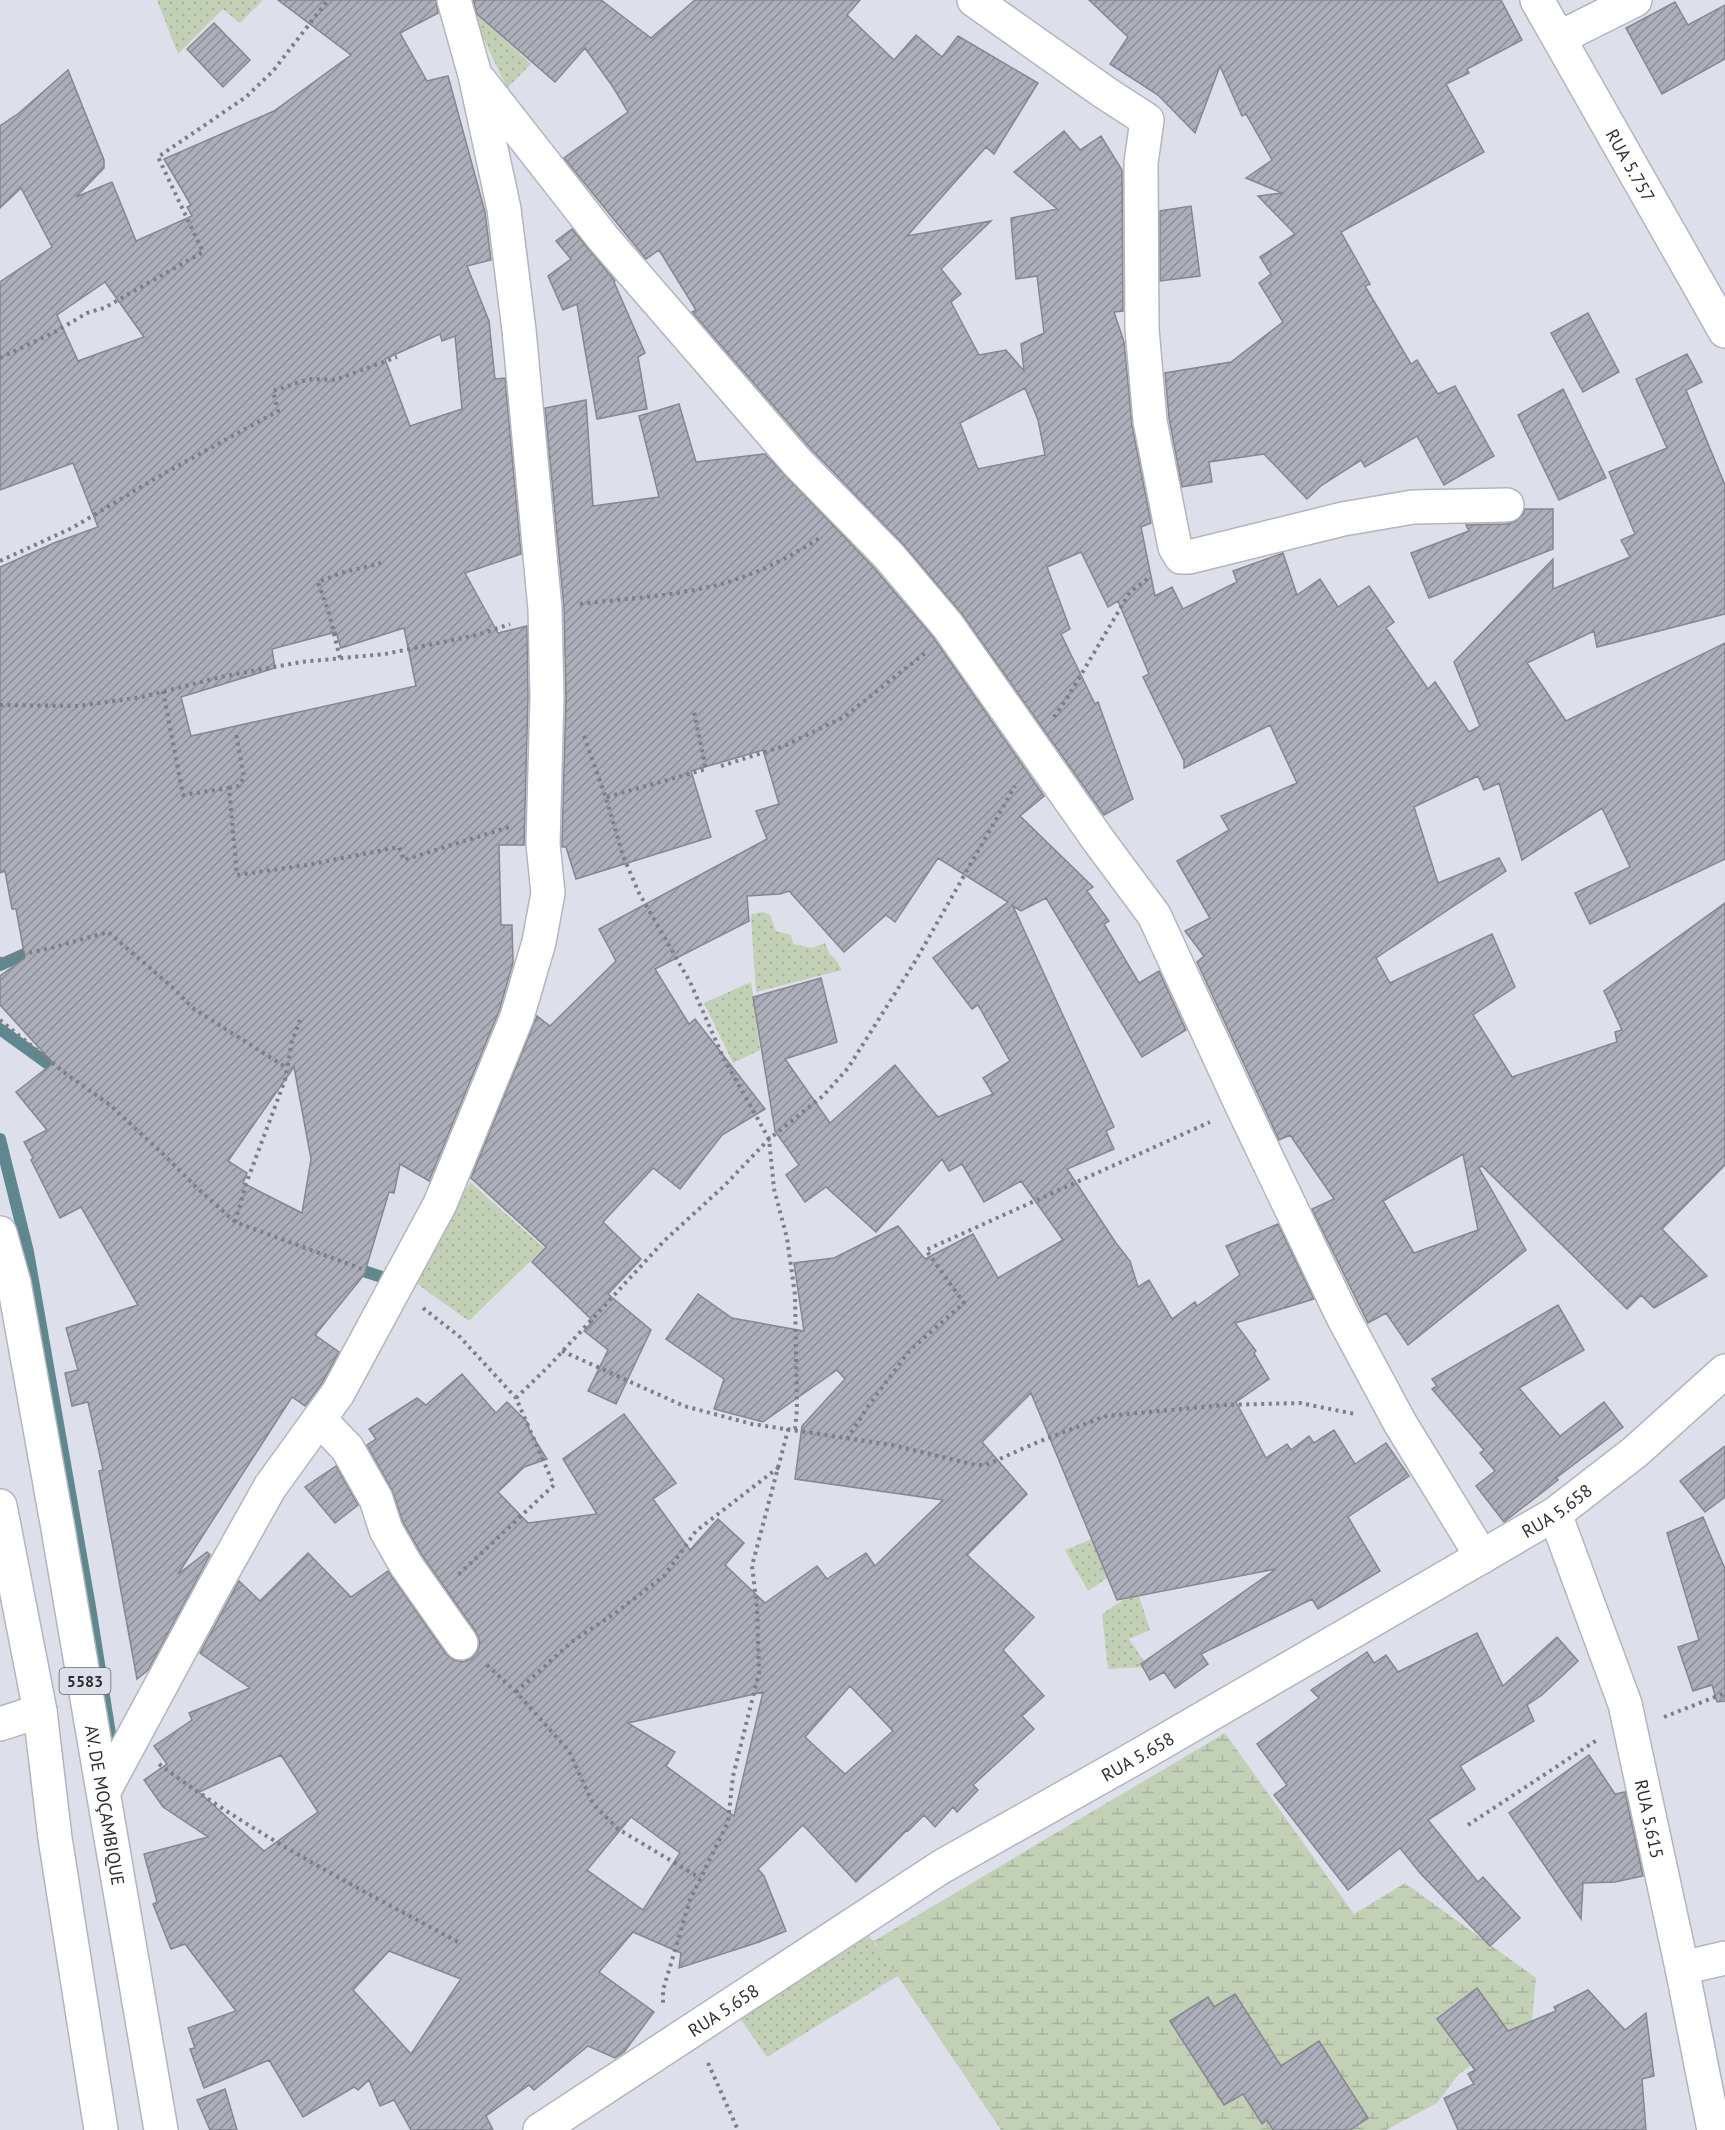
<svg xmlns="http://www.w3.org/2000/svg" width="1725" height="2130" font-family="'PT Sans',sans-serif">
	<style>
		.grass { fill: url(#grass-dots) }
		.wetland { fill: url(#wetland-marsh) }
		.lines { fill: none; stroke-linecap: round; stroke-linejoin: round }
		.stream { stroke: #5f888e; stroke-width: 12 }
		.building { fill: url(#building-hatch); stroke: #848790; stroke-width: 1.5; fill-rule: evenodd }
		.street-casing { stroke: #b2b5bf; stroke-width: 36 }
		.highway-casing { stroke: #b2b5bf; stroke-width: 36 }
		.path { stroke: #7d7f86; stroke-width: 4; stroke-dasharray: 3 4.5; stroke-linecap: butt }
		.street { stroke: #fff; stroke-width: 33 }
		.highway { stroke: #fff; stroke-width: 33 }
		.labels { text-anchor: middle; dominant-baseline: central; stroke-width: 5; stroke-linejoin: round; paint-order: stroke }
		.shield { fill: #dde0ea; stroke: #626369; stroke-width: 1.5 }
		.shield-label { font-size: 16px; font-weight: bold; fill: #2d2e32 }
		.street-label { font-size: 18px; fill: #2d2e32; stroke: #dde0ea }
	</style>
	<defs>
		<pattern id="grass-dots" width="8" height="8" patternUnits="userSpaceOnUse" patternTransform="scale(1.5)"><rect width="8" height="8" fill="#c2d0b6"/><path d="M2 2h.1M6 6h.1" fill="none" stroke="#a7b39d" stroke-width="1.8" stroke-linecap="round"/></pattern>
		<pattern id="wetland-marsh" width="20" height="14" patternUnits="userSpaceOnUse" patternTransform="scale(1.5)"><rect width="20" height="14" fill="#c2d0b6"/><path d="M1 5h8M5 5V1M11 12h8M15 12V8" fill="none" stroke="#a7b39d"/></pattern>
		<pattern id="building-hatch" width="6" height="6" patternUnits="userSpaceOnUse" patternTransform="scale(1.5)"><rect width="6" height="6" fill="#acafb9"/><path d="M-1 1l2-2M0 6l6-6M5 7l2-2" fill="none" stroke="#8c8f97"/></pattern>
	</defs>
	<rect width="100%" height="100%" fill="#dde0ea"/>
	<g class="grass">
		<polygon points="157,0 263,0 240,23 223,9 178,54"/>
		<polygon points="468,0 481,0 473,10 531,64 507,88 469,8"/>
		<polygon points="763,912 770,915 776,931 791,935 793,944 812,948 825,943 830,955 834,957 842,970 756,992 751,917 752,914"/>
		<polygon points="751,982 760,1050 733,1063 704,1003"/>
		<polygon points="470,1182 544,1248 469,1321 413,1281"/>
		<polygon points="1117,1529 1150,1630 1129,1639 1148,1667 1108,1669 1102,1614 1131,1595 1116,1572 1088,1591 1065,1550"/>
		<polygon points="869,1936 899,1975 767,2057 740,2018"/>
	</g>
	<polygon class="wetland" points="1225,1733 1354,1914 1405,1883 1536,1978 1532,2020 1458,2075 1437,2103 1386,2130 1001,2130 874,1941"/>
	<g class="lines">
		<g class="stream">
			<polyline points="0,965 27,953 38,954"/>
			<polyline points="0,1029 62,1074"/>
			<polyline points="0,1139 28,1252 90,1607 113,1753"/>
			<polyline points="351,1267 385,1278"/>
		</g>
	</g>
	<g class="building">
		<path d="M278 0H436L438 13 400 33 427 81 448 76 485 212 491 260 467 266 489 321 495 379 505 378 521 554 465 573 498 633 527 626 528 697 524 845H499L501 925H512L513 963 499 1011 429 1181 400 1164 394 1193 389 1192 364 1275 315 1335 339 1352 322 1383 305 1406 292 1397 178 1574 207 1552 210 1555 148 1670 137 1679 99 1471 103 1470 88 1402 72 1406 65 1373 78 1370 66 1328 138 1305 81 1207 60 1218 31 1160 33 1158 24 1142 47 1130 16 1092 53 1063 0 1005V976L25 958 16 909H12L5 871 0 873V567L54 543 98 527 73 463 0 490V282L52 247 21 188 0 208V126L19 113 68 70 104 160V168L76 197 112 182 136 241 192 216 187 207 191 205 164 159 274 111 351 55ZM105 282 144 337 78 361 57 315ZM440 334 442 341 455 336 462 409 410 426 385 359ZM404 628 416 686 191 736 181 697 275 668 272 649 336 632 341 648ZM294 1067 311 1159 302 1213 243 1183 247 1173 228 1161Z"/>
		<path d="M473 0H601L651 38 695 0H860L847 15 894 60 916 35 942 57 958 36 1038 83 994 154 986 147 907 236 991 221 941 269 961 294 951 302 979 355 1006 350 1024 371 1021 344 1044 333 1037 276 1016 279 1011 218 1057 209 1014 172 1064 131 1080 150 1101 136 1122 170 1123 311 1114 312 1124 342 1132 425 1151 523 1141 527 1155 596 1172 587 1183 609 1237 582 1233 571 1283 553 1297 595 1320 579 1338 607 1369 586 1394 622 1386 628 1428 689 1435 682 1469 732 1480 726 1454 662 1553 559V589L1630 557 1621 540 1635 534 1609 472 1667 448 1636 379 1687 354 1702 382 1686 390 1725 485V614L1597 647 1594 631 1527 663 1566 721 1725 643V859L1590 924 1575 893 1630 867 1602 808 1522 860 1499 783 1484 790 1478 776 1414 807 1438 883 1499 858 1506 871 1376 958 1390 983 1492 934 1515 987 1473 1015 1512 1077 1617 1042 1615 1032 1622 1030 1604 991 1725 903V1165L1662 1229 1707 1276 1654 1308 1641 1295 1627 1309 1482 1166 1479 1168 1526 1250 1408 1345 1386 1313 1368 1323 1312 1209 1334 1199 1290 1135 1279 1140 1197 962 1204 956 1185 931 1210 918 1177 861 1229 830 1221 816 1297 783 1270 725 1184 768V761L1143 677 1149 674 1118 601 1108 607 1081 552 1047 567 1070 629 1061 634 1095 704 1098 702 1133 799 1104 815 962 614 902 543 811 449 692 312 696 310 659 250 646 259 564 158 628 112 613 87 585 48 555 82 477 14ZM1025 388 1038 420 1045 455 978 469 960 423ZM1463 1154 1478 1230 1414 1253 1383 1201Z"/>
		<polygon points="1089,0 1501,0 1522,40 1467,69 1469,73 1446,84 1484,152 1341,232 1370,284 1365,286 1411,364 1417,360 1438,394 1455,386 1494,456 1444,485 1417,436 1365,467 1361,460 1322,485 1307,499 1264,454 1209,462 1212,482 1182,487 1169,418 1165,373 1231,362 1283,322 1259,283 1271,274 1260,257 1295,234 1258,196 1282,193 1246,178 1272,160 1246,114 1242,116 1220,66 1195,133 1158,95 1110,64 1128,37"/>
		<polygon points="1675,2 1688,25 1725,5 1725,59 1662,94 1626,28"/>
		<polygon points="214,23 250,60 223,87 187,49"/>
		<polygon points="1191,206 1200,276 1160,281 1160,211"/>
		<polygon points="572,229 615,281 614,282 645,353 638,357 647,409 597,419 577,304 563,310 548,276 571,259 556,241"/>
		<polygon points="1588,313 1619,372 1583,392 1551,333"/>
		<polygon points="1563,389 1606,478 1559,500 1518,415"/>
		<path d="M586 400 593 506 659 497 639 416 679 404 696 462 765 454 875 569 933 637 1044 796 1020 816 1093 887 1087 891 1109 921 1104 924 1139 983 1159 971 1186 1030 1142 1057 1046 898 1021 911 1013 906 1114 1127 1106 1131 1114 1149 1067 1169 1116 1243 1130 1261 1138 1287 1149 1280 1172 1319 1195 1302 1197 1306 1240 1275 1226 1246 1278 1224 1314 1299 1235 1323 1256 1351 1254 1353 1269 1379 1236 1402 1266 1458 1287 1444 1291 1450 1309 1436 1314 1443 1334 1430 1355 1464 1386 1443 1409 1476 1348 1517 1380 1571 1318 1609 1312 1599 1201 1654 1208 1664 1175 1688 1164 1672 1150 1680 1141 1664 1276 1569 1117 1600 1031 1393 982 1442 1027 1494 967 1555 1034 1617 1003 1650 1044 1696 1022 1716 1034 1729 973 1785 978 1790 957 1812 953 1807 935 1827 924 1815 908 1831 907 1830 856 1882 803 1825 758 1869 764 1876 786 1931 759 1942 679 1968 681 1953 633 1932 599 1972 654 2012 624 2052 615 2058 588 2046 534 2090 529 2085 486 2116 493 2130H411L394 2100 380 2106 369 2080 358 2090 354 2087 303 2117 269 2060 204 2088 190 2049 195 2048 188 2028 236 2011 185 1944 171 1949 153 1904 157 1902 144 1854 208 1837 163 1807 144 1780 167 1764 154 1746 192 1720 189 1713 250 1688 200 1653 239 1581 260 1601 308 1553 351 1597 388 1571 446 1654 454 1660 463 1662 471 1659 478 1651 480 1642 476 1632 422 1555 403 1522 392 1490 367 1445 376 1439 369 1429 417 1398 426 1405 462 1374 496 1413 507 1402 527 1422 530 1432 547 1459 524 1467 498 1492 528 1523 597 1514 563 1459 624 1414 676 1483 653 1499 690 1550 718 1519 744 1543 725 1565 765 1603 817 1566 827 1579 866 1553 875 1566 943 1500 795 1479 802 1426 845 1379 837 1370 763 1422 714 1409 724 1379 666 1339 698 1294 732 1318 804 1331 794 1263 834 1258 898 1226 925 1259 973 1234 998 1278 1063 1240 1021 1181 984 1202 962 1164 949 1171 942 1159 876 1232 826 1187 805 1202 786 1175 799 1165 775 1131 753 997 821 978 837 1042 785 1059 830 1123 895 1065 938 1117 993 1094 983 1078 1010 1061 978 1005 972 1009 933 958 1008 902 938 858 895 922 886 915 844 952 789 891 780 894 747 896 749 921 655 969 689 1024 695 1019 765 1109 722 1135 680 1189 653 1168 603 1222 641 1259 608 1294 651 1330 616 1404 588 1391 608 1350 584 1331 593 1321 532 1262 546 1247 471 1178 537 1016 550 1026 616 961 599 929 767 839 756 811 779 804 763 750 691 771 711 837 576 879 566 847H562V843L566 698 564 608 545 408ZM850 1686 893 1731 845 1774 805 1737ZM763 1692 734 1816 666 1766 675 1752 628 1723ZM281 1755 318 1812 264 1851 199 1792ZM631 1817 680 1853 643 1910 587 1870ZM389 1951 461 1979 411 2054 353 1990Z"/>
		<polygon points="1525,509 1553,509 1553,549 1429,598 1411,553 1469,531 1466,525 1507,524 1516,521 1523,514"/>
		<polygon points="1558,1305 1584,1350 1519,1388 1560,1436 1604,1402 1623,1427 1556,1478 1558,1480 1504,1522 1476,1486 1495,1471 1480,1453 1484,1450 1432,1389 1437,1386 1432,1379"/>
		<polygon points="1725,1446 1725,1497 1705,1512 1680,1481"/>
		<polygon points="336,1466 358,1505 335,1523 305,1487"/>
		<polygon points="1703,1517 1725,1569 1725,1701 1717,1702 1712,1685 1693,1691 1678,1647 1699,1640 1667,1533"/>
		<polygon points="1477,1633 1503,1686 1557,1637 1578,1661 1542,1695 1527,1705 1534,1721 1460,1766 1475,1789 1428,1820 1478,1882 1483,1877 1520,1918 1490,1946 1420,1873 1400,1848 1348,1890 1274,1795 1287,1785 1257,1744 1319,1698 1311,1690 1367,1652 1374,1663 1386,1655 1398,1672"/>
		<polygon points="1589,1755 1615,1794 1625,1792 1643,1876 1615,1882 1583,1883 1581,1919 1509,1813"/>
		<polygon points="1477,1988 1508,2031 1556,2011 1554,2007 1588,1990 1625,2030 1646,2013 1654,2076 1642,2079 1646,2130 1458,2130 1444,2098 1474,2084 1468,2074 1475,2070 1437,2019"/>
		<polygon points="1235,1994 1281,2066 1319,2041 1368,2118 1350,2130 1273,2130 1267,2120 1262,2124 1243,2094 1224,2105 1170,2021 1208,1997 1214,2007"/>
		<polygon points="225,2089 237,2130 210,2130 197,2100"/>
	</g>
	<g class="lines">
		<g class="street-casing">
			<g id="street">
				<polyline points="974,0 1104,92 1147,120 1141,163 1142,329 1150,421 1175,547 1181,557 1189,557 1343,519 1413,507 1507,505"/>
				<path id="s1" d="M1537 0 1725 331"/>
				<polyline points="1559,38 1635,0"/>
				<polyline points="480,81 603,238 797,462 889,556 948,626 1099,841 1154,915 1243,1108 1342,1315 1400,1423 1482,1557"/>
				<polyline points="320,1420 347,1448 376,1499 386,1530 406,1565 461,1643"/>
				<path id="s2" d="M1555 1514 1625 1704 1682 1968 1714 2130"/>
				<polyline points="0,1724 40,1711"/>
				<polyline points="104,1791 213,1589 270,1487 338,1393 440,1204 517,1017 539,942 548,893 543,844 547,697 545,609 519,330 504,209 475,75 454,0"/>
				<polyline points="1682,1968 1725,1958"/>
				<path id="s3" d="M540 2130 941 1867 1140 1755 1555 1514 1635 1452 1725 1371"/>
			</g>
		</g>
		<g class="highway-casing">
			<g id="highway">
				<path id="s4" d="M0 1233 14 1283 57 1523 161 2130"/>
				<polyline points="0,1506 40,1711 55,1838 101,2130"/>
			</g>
		</g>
		<g class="path">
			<polyline points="0,358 55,332 87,313 104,308 203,252 158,157 246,97 273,71 328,0"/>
			<polyline points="0,561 72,528 163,474 278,411 273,391 309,379 335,380 397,357"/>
			<path d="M580 604C621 599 663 597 704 588 745 580 786 560 821 537"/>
			<polyline points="340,658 328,610 318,582 341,573 381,563"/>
			<polyline points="163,691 183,795 229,788 237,875 307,865 399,847 404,860 509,827"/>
			<polyline points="0,705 79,706 142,697 225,676 301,662 385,654 477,635 510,624"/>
			<polyline points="1054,717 1069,695 1130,592 1150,577"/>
			<polyline points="584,736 606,798 623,856 639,893 690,982 723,1057 769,1139 774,1189 787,1238 795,1295 797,1409 795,1428 788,1430 752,1566 757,1607 759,1673 733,1776 728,1822 690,1900 663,1990 663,2005"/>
			<polyline points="721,766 784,746 844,717 925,653"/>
			<polyline points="229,788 239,786 244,777 236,734"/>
			<polyline points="607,797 706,769 694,712"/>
			<polyline points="0,959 51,948 108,932 172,987 194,1009 287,1068"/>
			<polyline points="0,1020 65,1073 110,1105 162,1153 195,1186 235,1222 365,1270"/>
			<polyline points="235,1222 246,1184 285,1080 292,1041 300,1020"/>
			<polyline points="423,1308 460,1337 516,1398 554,1485 457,1576"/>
			<polyline points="562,1351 684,1406 752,1424 892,1445 976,1465 986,1465 1038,1442 1106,1416 1224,1405 1300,1403 1355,1414"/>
			<polyline points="516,1398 549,1366 664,1241 724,1186 769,1139 823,1096 848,1068 916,960 1015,786"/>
			<polyline points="847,1439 869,1405 910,1350 964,1303 926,1250 1210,1122"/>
			<polyline points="487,1665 516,1692 569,1751 593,1804 618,1829 700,1878"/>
			<polyline points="516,1692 574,1640 614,1614 664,1576 696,1531 779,1467"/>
			<polyline points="1664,1717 1725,1693"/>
			<path d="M159 1764C252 1834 356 1887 458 1942"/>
			<polyline points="1468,1825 1597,1740"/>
			<polyline points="708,2063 738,2130"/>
		</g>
		<use href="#street" class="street"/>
		<use href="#highway" class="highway"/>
	</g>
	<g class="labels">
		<rect class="shield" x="59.5" y="1668" width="51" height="26" rx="4.5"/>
		<g class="shield-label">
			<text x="85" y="1681">5583</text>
		</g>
		<g class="street-label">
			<text stroke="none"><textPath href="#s1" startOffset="190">RUA 5.757</textPath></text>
			<text stroke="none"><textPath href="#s3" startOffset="1191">RUA 5.658</textPath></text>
			<text stroke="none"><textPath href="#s3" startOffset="705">RUA 5.658</textPath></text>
			<text stroke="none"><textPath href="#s4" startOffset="582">AV. DE MOÇAMBIQUE</textPath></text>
			<text stroke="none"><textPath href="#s2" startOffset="320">RUA 5.615</textPath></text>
			<text stroke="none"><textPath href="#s3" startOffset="219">RUA 5.658</textPath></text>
		</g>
	</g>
</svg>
